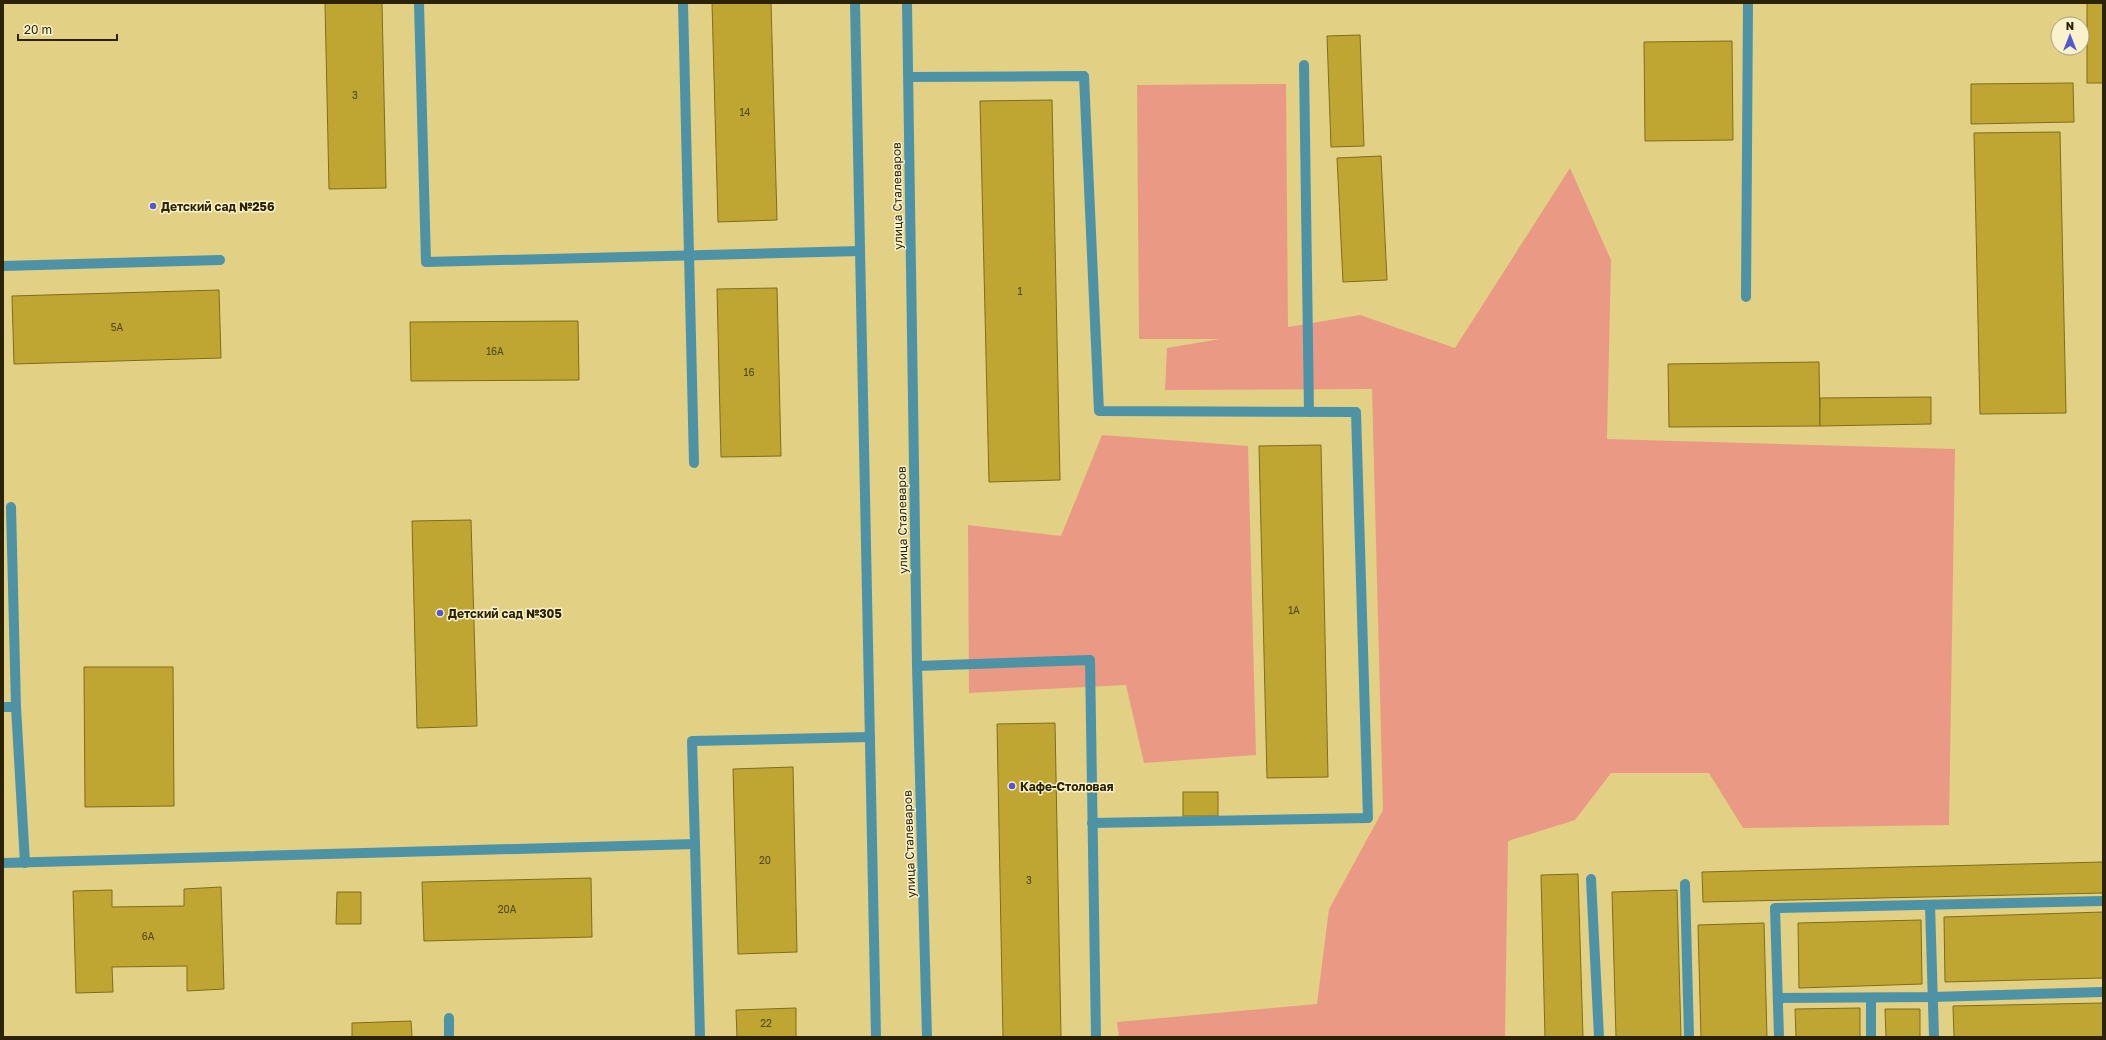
<svg xmlns="http://www.w3.org/2000/svg" width="2106" height="1040" font-family="'Golos Text',sans-serif">
	<style>
		.green { fill: #ea9a84 }
		.building { fill: #bfa633; stroke: #7f6d1e }
		.lines { fill: none; stroke-linecap: round; stroke-linejoin: round }
		.service { stroke: #4e93a5; stroke-width: 10 }
		.tertiary { stroke: #4e93a5; stroke-width: 10 }
		.poi-dot { fill: #5358cf; stroke: #faf2cc; stroke-width: 1.5 }
		.labels { text-anchor: middle; dominant-baseline: central; stroke-width: 3; stroke-linejoin: round; paint-order: stroke }
		.number-label { font-size: 10px; fill: #50440f }
		.street-label { font-size: 12px; fill: #2b2303; stroke: #faf2cc }
		.poi-label { font-size: 12px; font-weight: bold; fill: #2b2303; stroke: #faf2cc; text-anchor: start }
	</style>
	<rect width="100%" height="100%" fill="#e2d084"/>
	<g class="green">
		<polygon points="1286,84 1288,327 1360,315 1455,348 1570,168 1611,260 1607,439 1955,449 1949,825 1743,828 1709,773 1611,773 1575,820 1508,841 1505,1037 1119,1037 1117,1022 1317,1004 1329,909 1383,810 1372,389 1165,390 1167,348 1220,339 1139,339 1137,85"/>
		<polygon points="1102,435 1248,446 1256,755 1144,763 1126,685 969,693 968,525 1061,536"/>
	</g>
	<g class="building">
		<polygon points="325,3 382,3 386,188 329,189"/>
		<polygon points="712,3 771,3 777,220 718,222"/>
		<rect x="2087" y="3" width="16" height="80"/>
		<polygon points="1360,35 1364,146 1331,147 1327,36"/>
		<polygon points="1732,41 1733,140 1645,141 1644,42"/>
		<polygon points="2073,83 2074,122 1971,124 1971,84"/>
		<polygon points="1052,100 1060,480 989,482 980,101"/>
		<polygon points="2060,132 2066,413 1980,414 1974,133"/>
		<polygon points="1381,156 1387,280 1343,282 1337,158"/>
		<polygon points="777,288 781,456 721,457 717,289"/>
		<polygon points="219,290 221,358 14,364 12,296"/>
		<polygon points="578,321 579,380 411,381 410,322"/>
		<polygon points="1819,362 1820,426 1669,427 1668,364"/>
		<polygon points="1931,397 1931,424 1820,426 1820,398"/>
		<polygon points="1321,445 1328,777 1267,778 1259,446"/>
		<polygon points="471,520 477,726 417,728 412,521"/>
		<polygon points="84,667 173,667 174,806 85,807"/>
		<polygon points="1055,723 1061,1037 1003,1037 997,724"/>
		<polygon points="793,767 797,952 738,954 733,769"/>
		<rect x="1183" y="792" width="35" height="24"/>
		<polygon points="2103,862 2103,893 1703,902 1702,872"/>
		<polygon points="1578,874 1583,1037 1545,1037 1541,875"/>
		<polygon points="591,878 592,937 424,941 422,882"/>
		<polygon points="221,887 224,989 187,991 187,966 112,967 113,992 76,993 73,891 112,890 112,907 184,906 184,889"/>
		<polygon points="1677,890 1681,1037 1616,1037 1612,892"/>
		<polygon points="337,892 361,892 361,924 336,924"/>
		<polygon points="2103,912 2103,978 1945,982 1944,917"/>
		<polygon points="1921,920 1922,984 1799,988 1798,923"/>
		<polygon points="1764,923 1767,1037 1701,1037 1698,925"/>
		<polygon points="2103,1003 2103,1037 1954,1037 1953,1006"/>
		<polygon points="796,1008 796,1037 737,1037 736,1010"/>
		<polygon points="1860,1008 1860,1037 1796,1037 1795,1009"/>
		<polygon points="1885,1009 1920,1009 1920,1037 1886,1037"/>
		<polygon points="411,1021 412,1037 352,1037 352,1023"/>
	</g>
	<g class="lines">
		<g class="service">
			<polyline points="419,3 426,262 860,251"/>
			<polyline points="683,3 694,463"/>
			<polyline points="1304,65 1309,412"/>
			<polyline points="909,77 1084,76 1099,411 1356,412 1368,818 1092,823"/>
			<polyline points="3,266 220,260"/>
			<polyline points="1746,297 1748,3"/>
			<polyline points="11,507 16,707"/>
			<polyline points="917,666 1090,660 1096,1037"/>
			<polyline points="3,707 16,707 25,863"/>
			<polyline points="695,844 700,1037"/>
			<polyline points="3,863 695,844 692,741 870,737"/>
			<polyline points="1591,879 1599,1037"/>
			<polyline points="1685,884 1689,1037"/>
			<polyline points="1930,905 1934,1037"/>
			<polyline points="1778,998 1933,997 2103,992"/>
			<polyline points="1871,998 1871,1037"/>
			<polyline points="449,1018 449,1037"/>
			<polyline points="1779,1037 1775,908 2103,901"/>
		</g>
		<g class="tertiary">
			<polyline points="855,3 876,1037"/>
			<polyline points="907,3 917,666 927,1037"/>
		</g>
	</g>
	<g class="poi-dot">
		<circle cx="153" cy="206" r="4"/>
		<circle cx="440" cy="613" r="4"/>
		<circle cx="1012" cy="786" r="4"/>
	</g>
	<g class="labels">
		<g class="number-label">
			<text x="355" y="95">3</text>
			<text x="745" y="112">14</text>
			<text x="1020" y="291">1</text>
			<text x="117" y="327">5А</text>
			<text x="495" y="351">16А</text>
			<text x="749" y="372">16</text>
			<text x="1294" y="610">1А</text>
			<text x="765" y="860">20</text>
			<text x="1029" y="880">3</text>
			<text x="507" y="909">20А</text>
			<text x="148" y="936">6А</text>
			<text x="766" y="1023">22</text>
		</g>
		<g class="street-label">
			<text transform="translate(897 196) rotate(-91)">улица Сталеваров</text>
			<text transform="translate(902 520) rotate(-91)">улица Сталеваров</text>
			<text transform="translate(909 844) rotate(-92)">улица Сталеваров</text>
		</g>
		<g class="poi-label">
			<text x="161" y="206">Детский сад №256</text>
			<text x="448" y="613">Детский сад №305</text>
			<text x="1020" y="786">Кафе-Столовая</text>
		</g>
	</g>
	<rect width="2106" height="1040" fill="none" stroke="#2b2303" stroke-width="8"/>
	<g transform="translate(2070 36)"><circle r="19" fill="#faf2cc" stroke="#a79f7c"/>
	<path d="M0-3L7 15L0 10L-7 15Z" fill="#5358cf"/>
	<text y="-6" font-size="11" font-weight="bold" text-anchor="middle" fill="#2b2303">N</text>
	</g>
	<path d="M18 34v6h99v-6" fill="none" stroke="#2b2303" stroke-width="2"/>
	<text x="24" y="34" font-size="12" fill="#2b2303" stroke="#faf2cc" stroke-width="3" paint-order="stroke">20 m</text>
</svg>
